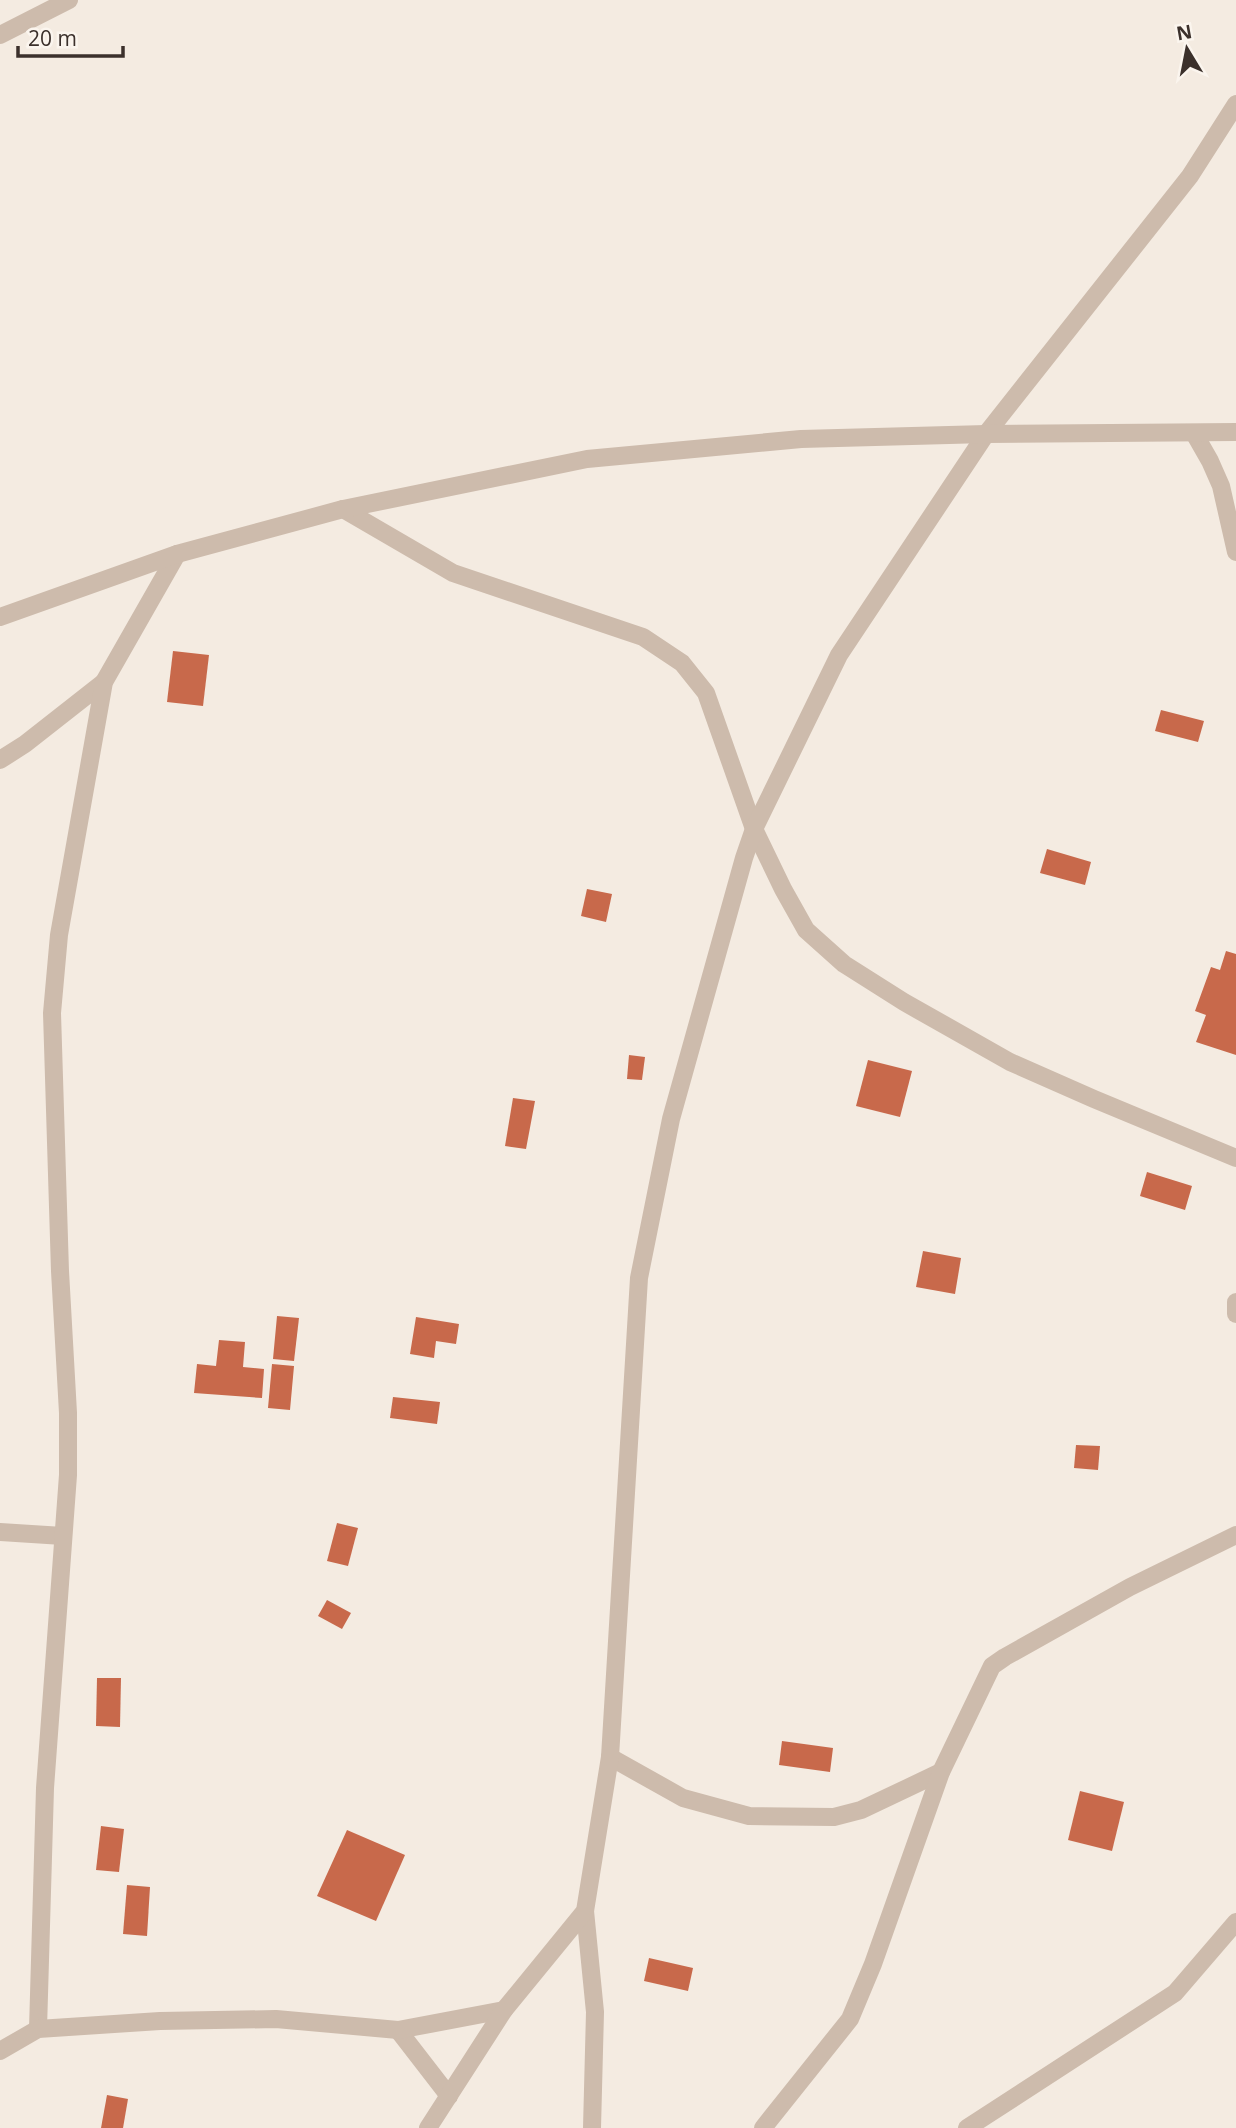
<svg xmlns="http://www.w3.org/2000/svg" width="1236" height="2128" font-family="'Open Sans',sans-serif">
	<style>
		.building { fill: #c8694b }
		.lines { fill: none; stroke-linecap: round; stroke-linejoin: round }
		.minor { stroke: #cdbbac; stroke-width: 18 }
		.tertiary { stroke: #cdbbac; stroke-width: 18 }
	</style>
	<rect width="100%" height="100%" fill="#f4ebe1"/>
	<g class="building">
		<polygon points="173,651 209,655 203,706 167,702"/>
		<polygon points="1161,710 1204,721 1198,742 1155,731"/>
		<polygon points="1047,849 1091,862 1085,885 1040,873"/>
		<polygon points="587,889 612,894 606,922 581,916"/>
		<polygon points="1226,951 1236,954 1236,1055 1196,1042 1206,1015 1195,1011 1211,967 1220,970"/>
		<polygon points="629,1055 645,1057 642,1080 627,1079"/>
		<polygon points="868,1060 912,1071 900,1117 856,1106"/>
		<polygon points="513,1098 535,1101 526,1149 505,1146"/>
		<polygon points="1147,1172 1192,1186 1185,1210 1140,1196"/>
		<polygon points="923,1251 961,1258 955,1294 916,1287"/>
		<polygon points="277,1316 299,1318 294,1361 273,1359"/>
		<polygon points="416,1317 459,1324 456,1344 436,1341 434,1358 410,1354"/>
		<polygon points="219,1340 245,1342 243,1367 264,1369 262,1398 194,1393 197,1364 216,1366"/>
		<polygon points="272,1364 294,1366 290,1410 268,1408"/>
		<polygon points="393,1397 440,1402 437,1424 390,1418"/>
		<polygon points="1076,1445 1100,1446 1098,1470 1074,1468"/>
		<polygon points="337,1523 358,1528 348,1566 327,1561"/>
		<polygon points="327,1600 351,1613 342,1629 318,1616"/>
		<polygon points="97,1678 121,1678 120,1727 96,1726"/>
		<polygon points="782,1741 833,1748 830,1772 779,1765"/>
		<polygon points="1080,1791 1124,1802 1112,1851 1068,1840"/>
		<polygon points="101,1826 124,1829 119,1872 96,1870"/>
		<polygon points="347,1830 405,1855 376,1921 317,1896"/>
		<polygon points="127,1885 150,1887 147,1936 123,1934"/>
		<polygon points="649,1958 693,1968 688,1991 644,1981"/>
		<polygon points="107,2095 128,2099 123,2128 101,2128"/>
	</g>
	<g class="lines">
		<g class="minor">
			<polyline points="0,35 69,0"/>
			<polyline points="1194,433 1210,461 1221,486 1236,552"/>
			<polyline points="343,509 453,573 643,637 682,663 706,693 754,829 783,889 806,930 844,964 904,1002 1010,1062 1094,1099 1236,1158"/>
			<polyline points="0,760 25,744 104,682"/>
			<polyline points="1236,1302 1236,1314"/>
			<polyline points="0,1532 63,1536"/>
			<polyline points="610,1757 683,1798 749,1816 834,1817 861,1810 941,1772"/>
			<polyline points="585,1911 595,2012 592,2128"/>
			<polyline points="38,2029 45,1788 68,1475 68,1413 60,1271 52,1013 59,935 104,682 177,554"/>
			<polyline points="398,2030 449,2096"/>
			<polyline points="0,2051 38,2029 160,2021 276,2019 398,2030 504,2010"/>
			<polyline points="428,2128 504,2010 585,1911 610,1757 639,1278 671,1119 744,858 754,829 839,655 986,434 1190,176 1236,104"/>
			<polyline points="763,2128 850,2019 873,1964 941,1772 992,1666 1005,1657 1130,1587 1236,1535"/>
			<polyline points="967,2128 1175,1993 1236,1922"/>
		</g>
		<polyline class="tertiary" points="0,617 177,554 343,509 587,459 801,439 986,434 1236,432"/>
	</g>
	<g transform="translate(1187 49) rotate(350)" stroke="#fbf5ee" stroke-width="5" paint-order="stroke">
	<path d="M0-5L12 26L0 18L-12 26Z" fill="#3b302b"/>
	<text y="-10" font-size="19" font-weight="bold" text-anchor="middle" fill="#3b302b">N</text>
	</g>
	<path d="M18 46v10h105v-10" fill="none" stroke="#3b302b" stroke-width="3.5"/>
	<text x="28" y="46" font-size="21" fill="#3b302b" stroke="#fbf5ee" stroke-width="5" paint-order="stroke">20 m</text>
</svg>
